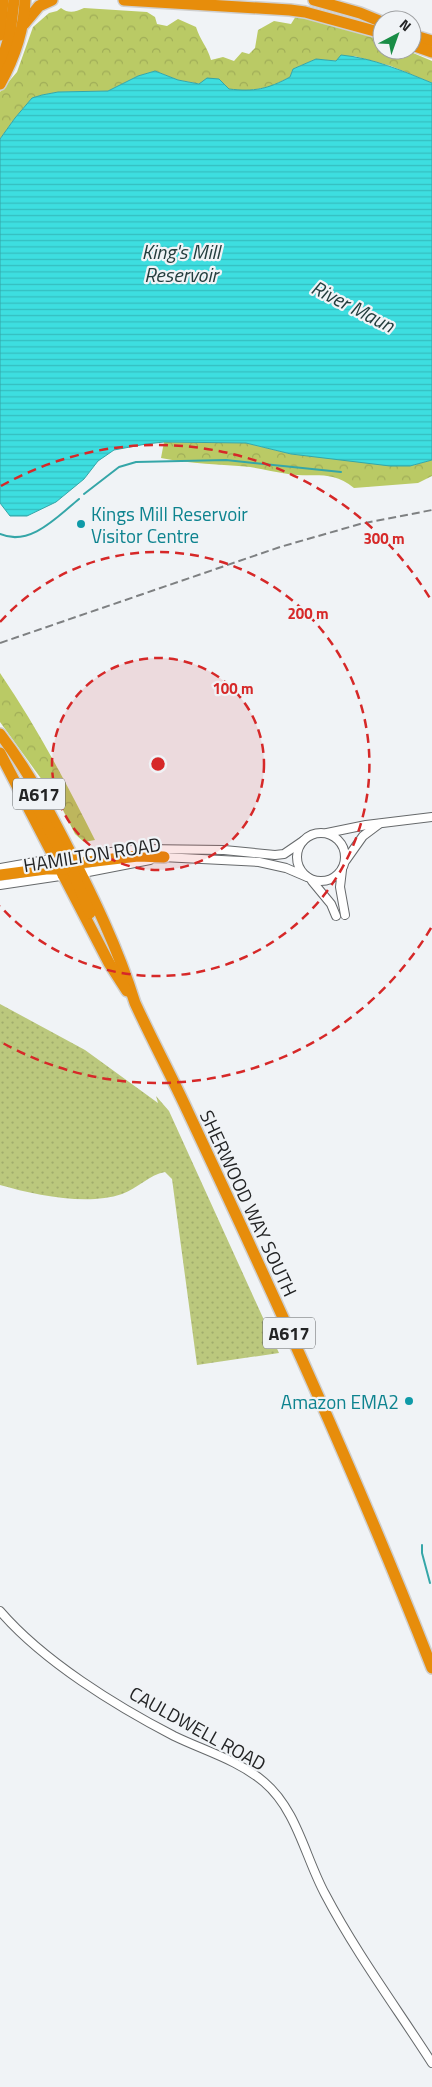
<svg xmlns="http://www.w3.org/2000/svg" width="432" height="2087" font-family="'Titillium Web',sans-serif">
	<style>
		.grass { fill: url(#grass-dots) }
		.forest { fill: url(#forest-crowns) }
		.water { fill: url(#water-rules); stroke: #35a6a8 }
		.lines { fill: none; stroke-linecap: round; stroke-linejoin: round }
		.stream { stroke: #35a6a8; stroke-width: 2 }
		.minor-casing { stroke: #66696b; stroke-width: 10 }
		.highway-casing { stroke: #cfcfcf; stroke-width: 14 }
		.minor { stroke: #fff; stroke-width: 8 }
		.highway { stroke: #e78d0b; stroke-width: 11 }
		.rail { stroke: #7e8082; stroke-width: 2; stroke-dasharray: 8 4; stroke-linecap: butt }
		.ring { fill: none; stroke: #d62828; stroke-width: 2.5; stroke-dasharray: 9 6 }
		.culture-dot { fill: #0f9aa8; stroke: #f0f3f6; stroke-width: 2 }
		.labels { text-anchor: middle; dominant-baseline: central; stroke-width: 4.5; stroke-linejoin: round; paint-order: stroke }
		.shield { fill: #f0f3f6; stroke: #606264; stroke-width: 1 }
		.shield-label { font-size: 18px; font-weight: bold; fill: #232425 }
		.culture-label { font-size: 19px; fill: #0d838f; stroke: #f0f3f6; text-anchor: start }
		.street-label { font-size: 19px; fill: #232425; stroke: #f0f3f6 }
		.water-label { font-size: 20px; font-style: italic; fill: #243e3e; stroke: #f0f3f6 }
		.centre { fill: #d62828; stroke: #f0f3f6; stroke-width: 2.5 }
		.ring-label { font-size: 15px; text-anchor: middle; font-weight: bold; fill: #d62828; stroke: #f0f3f6; stroke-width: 4.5; stroke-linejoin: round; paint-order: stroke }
	</style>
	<defs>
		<pattern id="grass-dots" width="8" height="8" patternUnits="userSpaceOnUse" patternTransform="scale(1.25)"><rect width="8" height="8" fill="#bbc87d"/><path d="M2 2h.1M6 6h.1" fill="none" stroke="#a0ac6c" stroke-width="1.8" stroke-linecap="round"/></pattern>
		<pattern id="forest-crowns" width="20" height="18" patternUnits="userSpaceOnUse" patternTransform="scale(1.25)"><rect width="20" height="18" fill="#baca65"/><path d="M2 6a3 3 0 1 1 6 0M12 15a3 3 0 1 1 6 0" fill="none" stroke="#a0ad58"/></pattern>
		<pattern id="water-rules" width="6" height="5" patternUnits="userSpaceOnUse" patternTransform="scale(1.25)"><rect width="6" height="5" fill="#3ddee0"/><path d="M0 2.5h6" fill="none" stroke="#35bec0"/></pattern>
	</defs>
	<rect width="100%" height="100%" fill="#f0f3f6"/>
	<path class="grass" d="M0 1004 85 1050 158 1103 156 1096 169 1111 279 1353 197 1365 172 1179 165 1172C149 1175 138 1188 122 1194 87 1206 35 1195 0 1185Z"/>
	<g class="forest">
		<path d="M61 8C69 14 75 12 84 8L147 12 155 17 157 24 167 26 178 19 196 27C200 40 207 46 211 60L223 57 234 61 242 52 249 54 255 48 258 30 274 21 291 24 296 16C325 20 354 29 382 40V50H406L432 61V83L391 66 354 56 337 61 316 59 293 69 290 77 270 87 251 90H235L178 80 155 71 138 76 108 91 58 92 42 95 32 98 15 118 0 139V92L17 72 33 27 49 13 57 11Z"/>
		<path d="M164 442 246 443 291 454 410 466 432 460V476L418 483 354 488C331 469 314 478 288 474 275 472 262 469 250 467 220 464 191 464 161 458Z"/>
		<path d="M0 673C36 726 66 782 95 840L84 842 75 834 61 806 0 722Z"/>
	</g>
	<path class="water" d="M341 55C373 58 403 71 432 83V460L410 466H390L291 454 246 443 164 442 146 444 114 450 98 461 84 479 56 502 27 516H10L0 503V139L15 118 32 98 42 95 58 92 108 91 138 76 155 71 178 80 199 84 207 78 219 79 229 89C254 92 268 89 290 77L293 69 316 59 336 61Z"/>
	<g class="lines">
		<g class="stream">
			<polyline points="84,494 119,467 136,462 226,460 341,472"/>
			<path d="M0 534C30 547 57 517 79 499"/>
			<polyline points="422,1545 422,1553 430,1583"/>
		</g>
		<g class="minor-casing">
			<g id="minor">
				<circle cx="321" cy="857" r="24"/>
				<polyline points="327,833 366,825 432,817"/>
				<polyline points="69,856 142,849 224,850 275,855 284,854 303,841"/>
				<polyline points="162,857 259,862 286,868 307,877"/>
				<polyline points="346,860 363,836 379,824"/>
				<polyline points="0,868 57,858"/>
				<polyline points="342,870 340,887 345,915"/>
				<polyline points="78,874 150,860"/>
				<polyline points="312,881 331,904 336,916"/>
				<polyline points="0,885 67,875"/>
				<path d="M0 1611C43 1661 116 1706 174 1736 205 1751 238 1760 264 1782 297 1810 305 1857 325 1894 356 1953 396 2007 432 2063"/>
			</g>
		</g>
		<g class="highway-casing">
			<g id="highway">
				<polyline points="124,0 290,10 305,12 382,33"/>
				<polyline points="314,0 360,13 382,22"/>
				<polyline points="24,24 39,6 52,0"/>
				<polyline points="0,35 3,0"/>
				<polyline points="412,35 432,41"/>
				<polyline points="412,45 432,52"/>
				<polyline points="0,67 10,34 14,0"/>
				<path d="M0 84C15 57 24 31 25 0"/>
				<path d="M0 734C27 769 47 807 67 846 93 897 118 948 135 1003 152 1040 171 1075 188 1112 274 1295 358 1479 432 1668"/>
				<polyline points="0,753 109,963 127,991"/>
				<polyline points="28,790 64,857 65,869 63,875"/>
				<polyline points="70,864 138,856 164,857"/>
				<polyline points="72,870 90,913"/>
				<polyline points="0,875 46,869 65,869"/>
			</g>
		</g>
		<use href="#minor" class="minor"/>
		<use href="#highway" class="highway"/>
		<polyline class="rail" points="0,643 280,547 360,524 432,510"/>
	</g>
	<circle cx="158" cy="764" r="106" fill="#d62828" fill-opacity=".12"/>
	<g class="ring">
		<circle cx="158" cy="764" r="106"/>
		<path d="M0 622A212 212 0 1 1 0 906"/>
		<path d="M431 928A319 319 0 0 1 1 1042M1 486A319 319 0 0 1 431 600"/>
	</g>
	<g class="culture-dot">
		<circle cx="81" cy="524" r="5"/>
		<circle cx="409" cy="1401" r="5"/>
	</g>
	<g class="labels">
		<g class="shield">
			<rect x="13" y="778.5" width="52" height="31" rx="4"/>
			<rect x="263" y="1317.5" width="52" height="31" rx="4"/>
		</g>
		<g class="shield-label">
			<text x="39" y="794">A617</text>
			<text x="289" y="1333">A617</text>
		</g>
		<g class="culture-label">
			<text x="91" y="513">Kings Mill Reservoir<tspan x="91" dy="22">Visitor Centre</tspan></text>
			<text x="399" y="1401" text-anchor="end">Amazon EMA2</text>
		</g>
		<g class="street-label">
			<text transform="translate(92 854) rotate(-9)">HAMILTON ROAD</text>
			<text transform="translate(249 1203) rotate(65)">SHERWOOD WAY SOUTH</text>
			<text transform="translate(198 1728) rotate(29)">CAULDWELL ROAD</text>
		</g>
		<g class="water-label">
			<text x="181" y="251">King's Mill<tspan x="181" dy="23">Reservoir</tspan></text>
			<text transform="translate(353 306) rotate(27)">River Maun</text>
		</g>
	</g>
	<circle cx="158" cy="764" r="8" class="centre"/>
	<g class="ring-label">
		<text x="384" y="544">300 m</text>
		<text x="308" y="619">200 m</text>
		<text x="233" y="694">100 m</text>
	</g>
	<g transform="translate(397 35) rotate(41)"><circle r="24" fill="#f0f3f6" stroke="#9ea0a2"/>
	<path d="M0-4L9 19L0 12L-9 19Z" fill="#198d46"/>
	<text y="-8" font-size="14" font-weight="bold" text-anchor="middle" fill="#232425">N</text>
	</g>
</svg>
